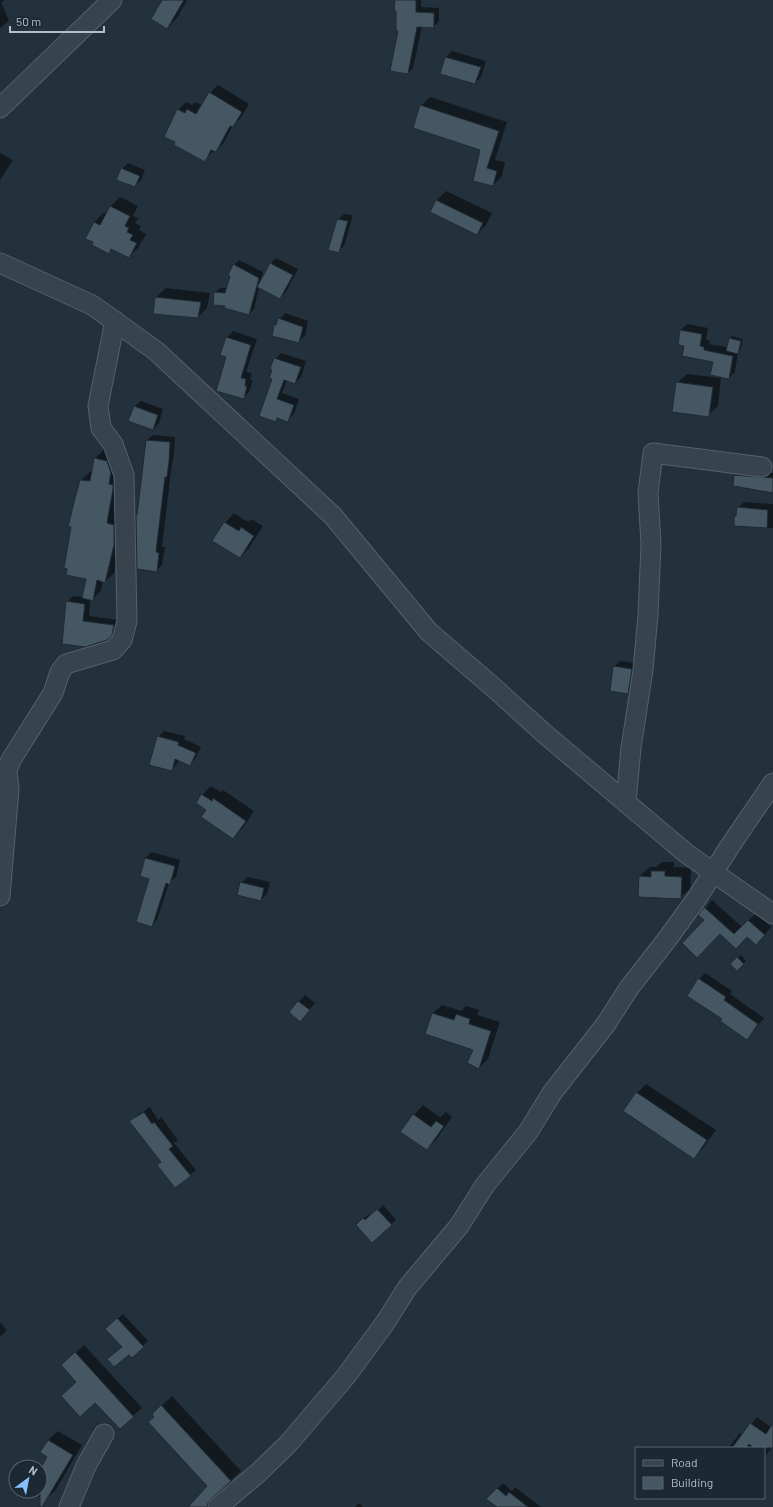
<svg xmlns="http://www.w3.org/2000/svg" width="773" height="1507" font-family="Barlow,sans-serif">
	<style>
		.shadow { fill: #0007 }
		.building { fill: #465764; stroke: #1e2a34 }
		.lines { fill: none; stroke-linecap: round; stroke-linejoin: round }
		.minor-casing { stroke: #55616b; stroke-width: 21 }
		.minor { stroke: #37434d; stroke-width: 19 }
	</style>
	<rect width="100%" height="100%" fill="#23313d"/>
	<g class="shadow">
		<polygon points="0,0 5,0 1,2 9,21 0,28"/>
		<polygon points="163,0 187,0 177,18 167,28"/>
		<polygon points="396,0 421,0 421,7 439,8 439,21 433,27 422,26 413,68 408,73 399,30"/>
		<polygon points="452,51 486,61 481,77 475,83 441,73 446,57"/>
		<polygon points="218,85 249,104 240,119 233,125 223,144 215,151 214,150 204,161 178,110 186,102 192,105 195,102 202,105 210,93"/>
		<polygon points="430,97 507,122 495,160 505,162 502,176 493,185 474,180 481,149 421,106"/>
		<polygon points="0,153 13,160 0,180"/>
		<polygon points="128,163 145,170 141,180 135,186 122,169"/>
		<polygon points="446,191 492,213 486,225 477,234 431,212 437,200"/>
		<polygon points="120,197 138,206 133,216 138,218 135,223 141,226 139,230 146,234 138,248 129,257 112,248 109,252 94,222 104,213 107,215 111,206"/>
		<polygon points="344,214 353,215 344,246 338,252 338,220"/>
		<polygon points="276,258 298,269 286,292 280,298 259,287 254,309 249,314 226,305 215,293 220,288 228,288 234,265 239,260 263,272 261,280 270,264"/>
		<polygon points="166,288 210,293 207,308 198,317 156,297"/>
		<polygon points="285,313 308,321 305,336 298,342 275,325"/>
		<polygon points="687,324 708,328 706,340 710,341 709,344 727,347 730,339 732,336 743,339 740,350 738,352 735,372 729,378 714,361 685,345 681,330"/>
		<polygon points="233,331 257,339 246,372 252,373 250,380 253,380 249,392 243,398 227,356 227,337"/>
		<polygon points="281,353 306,361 301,377 295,383 287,380 282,393 299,399 294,414 288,420 278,417 276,420 273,378 275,359"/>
		<polygon points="687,374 721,378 718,406 708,415 677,383"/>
		<polygon points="141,401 163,409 159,423 153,429 134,407"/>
		<polygon points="153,435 175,437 174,454 171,471 162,547 165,547 162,565 156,571 138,514 146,441"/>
		<polygon points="103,450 116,452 121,477 115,515 122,516 123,536 114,573 105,582 103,581 101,591 92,599 90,599 89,616 120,620 118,627 106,639 85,646 67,602 73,596 83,597 87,578 81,480 90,472 92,472 95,459"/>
		<polygon points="741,469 773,473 773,491 734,485 735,475"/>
		<polygon points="744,502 773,504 773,528 735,525 738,508"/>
		<polygon points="234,513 248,522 251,519 263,526 249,548 240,557 225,523"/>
		<polygon points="620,661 637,663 634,687 628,693 614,667"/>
		<polygon points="164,731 185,736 184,739 201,747 195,759 189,765 179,760 177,764 171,770 158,737"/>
		<polygon points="211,786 221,792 223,790 254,811 242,829 233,838 207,809 202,795"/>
		<polygon points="152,852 180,860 176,877 169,883 157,920 151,926 151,878 145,858"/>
		<polygon points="662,862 674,862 674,867 691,868 690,889 680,898 640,876 650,867 656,867"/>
		<polygon points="248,877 270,882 267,894 261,900 241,883"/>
		<polygon points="712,900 742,927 756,913 771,927 764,936 748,936 736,948 700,915"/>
		<polygon points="741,955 746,961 737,970 731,964"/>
		<polygon points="705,973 732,991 730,994 764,1018 747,1039 724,1019 699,979"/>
		<polygon points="305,995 315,1003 306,1014 290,1012"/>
		<polygon points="442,1005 461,1011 466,1006 479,1010 477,1015 500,1022 488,1059 479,1068 475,1050 433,1013"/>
		<polygon points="646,1084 716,1130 703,1148 694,1157 637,1093"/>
		<polygon points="423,1105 440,1117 446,1112 452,1117 436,1140 427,1149 402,1132 414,1115"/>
		<polygon points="150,1107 158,1120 161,1117 178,1140 174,1143 196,1170 190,1175 162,1162 131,1121 136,1116"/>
		<polygon points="383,1205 396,1220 391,1224 362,1220 369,1214 371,1217"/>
		<polygon points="123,1314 148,1341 132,1356 123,1347 112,1324"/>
		<polygon points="0,1322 7,1330 0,1337"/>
		<polygon points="84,1345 142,1408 133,1416 77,1381 71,1357"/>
		<polygon points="172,1396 241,1471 217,1492 216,1507 189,1507 208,1486 153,1414"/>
		<polygon points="757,1417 772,1428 773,1426 773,1447 764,1457 764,1448 748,1447 732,1448 730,1446 740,1433 743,1435"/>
		<polygon points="58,1431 82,1445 55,1491 45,1500 30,1491 40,1491 40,1471 49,1457 41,1452 48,1440"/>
		<polygon points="503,1483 512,1491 515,1487 541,1507 499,1507 488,1498"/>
		<polygon points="359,1503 363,1507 355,1507"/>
	</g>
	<g class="building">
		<polygon points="162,0 184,0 167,29 151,19"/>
		<polygon points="395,0 416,0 416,12 434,13 434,28 417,27 408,74 390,71 398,31 396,30 396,11 394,11"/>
		<polygon points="445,57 481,67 475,84 440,74"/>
		<polygon points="209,92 242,112 233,127 230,126 216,152 211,150 205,162 174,145 175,142 164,137 177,109 185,113 187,109 196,114"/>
		<polygon points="420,105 499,131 487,168 497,171 493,186 473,181 480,150 413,128"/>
		<polygon points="121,168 140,176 135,187 116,180"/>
		<polygon points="436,200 483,223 477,235 430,212"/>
		<polygon points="110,206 130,216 125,226 129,228 127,232 133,235 130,240 137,243 129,258 111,249 109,254 92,245 93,242 85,239 94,222 100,225"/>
		<polygon points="337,219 348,221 339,253 328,250"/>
		<polygon points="270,263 293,275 280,299 257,287"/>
		<polygon points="233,264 259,278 249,315 224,308 225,306 213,305 214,292 225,293 230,276 228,275"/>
		<polygon points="155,297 201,302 198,318 153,314"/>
		<polygon points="278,318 303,327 299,343 272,336 274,325 276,325"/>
		<polygon points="680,330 702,334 700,346 704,347 704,350 733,356 729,379 710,375 713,362 682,356 684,346 678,345"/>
		<polygon points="226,337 251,345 241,378 246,379 245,386 247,386 244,399 216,391 226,357 220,355"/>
		<polygon points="729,338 741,341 738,354 726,351"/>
		<polygon points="274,358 301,367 295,384 284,380 277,399 294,405 288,422 277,418 276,422 259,416 272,379 269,378 272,370 270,369"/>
		<polygon points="676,382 713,387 709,417 672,412"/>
		<polygon points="134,406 158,415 153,430 128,421"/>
		<polygon points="146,440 170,442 169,461 167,477 165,477 156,552 159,553 157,572 137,569 136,515 137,515"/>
		<polygon points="94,458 107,461 111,473 109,484 113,485 113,489 107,523 114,525 114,545 105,583 97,580 93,601 82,598 86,579 66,575 67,569 64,568 71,527 68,527 75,498 80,480 90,481"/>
		<polygon points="734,475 773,478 773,493 733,486"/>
		<polygon points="737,507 768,510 767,528 734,526 734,516 736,516"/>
		<polygon points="224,522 239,531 241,527 254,536 240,558 212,541"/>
		<polygon points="66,601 85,604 83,621 114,625 112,635 107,640 85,647 62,644"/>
		<polygon points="613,666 632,669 628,694 610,691"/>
		<polygon points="157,736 179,742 178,745 196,753 190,766 175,759 172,771 149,765"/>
		<polygon points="201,794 212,801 213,798 246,821 233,839 201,817 206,810 196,803"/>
		<polygon points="145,858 175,866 170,885 166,883 152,927 136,922 149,879 140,876"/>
		<polygon points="651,871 665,871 665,876 682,877 681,899 638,897 639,876 651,877"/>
		<polygon points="240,882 264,888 261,901 237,895"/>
		<polygon points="704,907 734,934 748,920 765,935 756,945 747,937 736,949 720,934 697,958 682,943 704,920 698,915"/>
		<polygon points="737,957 744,964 737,971 730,964"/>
		<polygon points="698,978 726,997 724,1000 758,1024 747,1040 720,1021 722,1019 687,996"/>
		<polygon points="298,1001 310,1010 300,1022 289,1012"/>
		<polygon points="432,1013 454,1020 456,1014 470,1019 469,1024 491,1031 479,1069 467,1063 473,1050 425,1034"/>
		<polygon points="636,1092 707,1140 694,1159 623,1111"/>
		<polygon points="144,1112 152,1124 154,1122 173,1146 169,1149 191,1176 175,1188 157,1165 161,1162 129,1121"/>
		<polygon points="413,1114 431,1127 436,1121 444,1126 427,1150 400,1132"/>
		<polygon points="377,1209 392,1225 372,1243 356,1225 363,1218 365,1220"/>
		<polygon points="117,1318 144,1347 132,1358 129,1355 114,1367 107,1359 122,1347 105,1329"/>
		<polygon points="75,1352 134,1417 120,1429 95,1403 80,1417 61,1396 76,1382 61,1365"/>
		<polygon points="161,1405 231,1481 211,1499 208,1503 207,1507 188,1507 207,1486 148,1422 154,1417 152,1414"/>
		<polygon points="750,1423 766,1434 773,1423 773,1448 754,1448 749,1444 746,1448 732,1448"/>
		<polygon points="48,1440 73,1455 42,1507 40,1507 40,1469 47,1457 40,1452"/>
		<polygon points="497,1488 506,1496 509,1492 528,1507 497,1507 486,1499"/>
	</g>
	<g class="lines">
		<g class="minor-casing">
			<g id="minor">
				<polyline points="0,108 112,0"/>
				<polyline points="0,263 92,305 156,351 333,516 429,632 493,687 546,735 687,854 773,914"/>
				<polyline points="626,802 631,748 643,670 648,615 651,544 648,493 653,453 762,467"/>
				<polyline points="0,896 9,789 7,770 11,760 53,693 60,672 66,664 113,650 122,640 127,621 124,475 113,444 101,428 98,406 115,321"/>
				<polyline points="69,1507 86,1466 104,1434"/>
				<polyline points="218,1507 258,1473 288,1444 346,1376 385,1323 407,1288 459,1226 485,1185 528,1132 552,1093 606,1024 629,988 668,938 697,898 730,846 773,783"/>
			</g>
		</g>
		<use href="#minor" class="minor"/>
	</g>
	<rect x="635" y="1447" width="130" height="52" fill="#1c2832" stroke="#58646e"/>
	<rect x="643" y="1460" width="20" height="6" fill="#37434d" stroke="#58646e"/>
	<text x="671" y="1467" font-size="12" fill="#b2bec9">Road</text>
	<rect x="643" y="1477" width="20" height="12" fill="#465764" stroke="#58646e"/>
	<text x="671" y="1487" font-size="12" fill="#b2bec9">Building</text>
	<g transform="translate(28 1479) rotate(32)"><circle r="19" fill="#1c2832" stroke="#58646e"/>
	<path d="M0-3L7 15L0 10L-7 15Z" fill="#85c0fb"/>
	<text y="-6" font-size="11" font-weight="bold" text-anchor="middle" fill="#b2bec9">N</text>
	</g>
	<path d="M10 26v6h94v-6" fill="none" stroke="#b2bec9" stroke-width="2"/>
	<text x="16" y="26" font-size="12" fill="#b2bec9" stroke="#1c2832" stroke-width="3" paint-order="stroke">50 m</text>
</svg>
